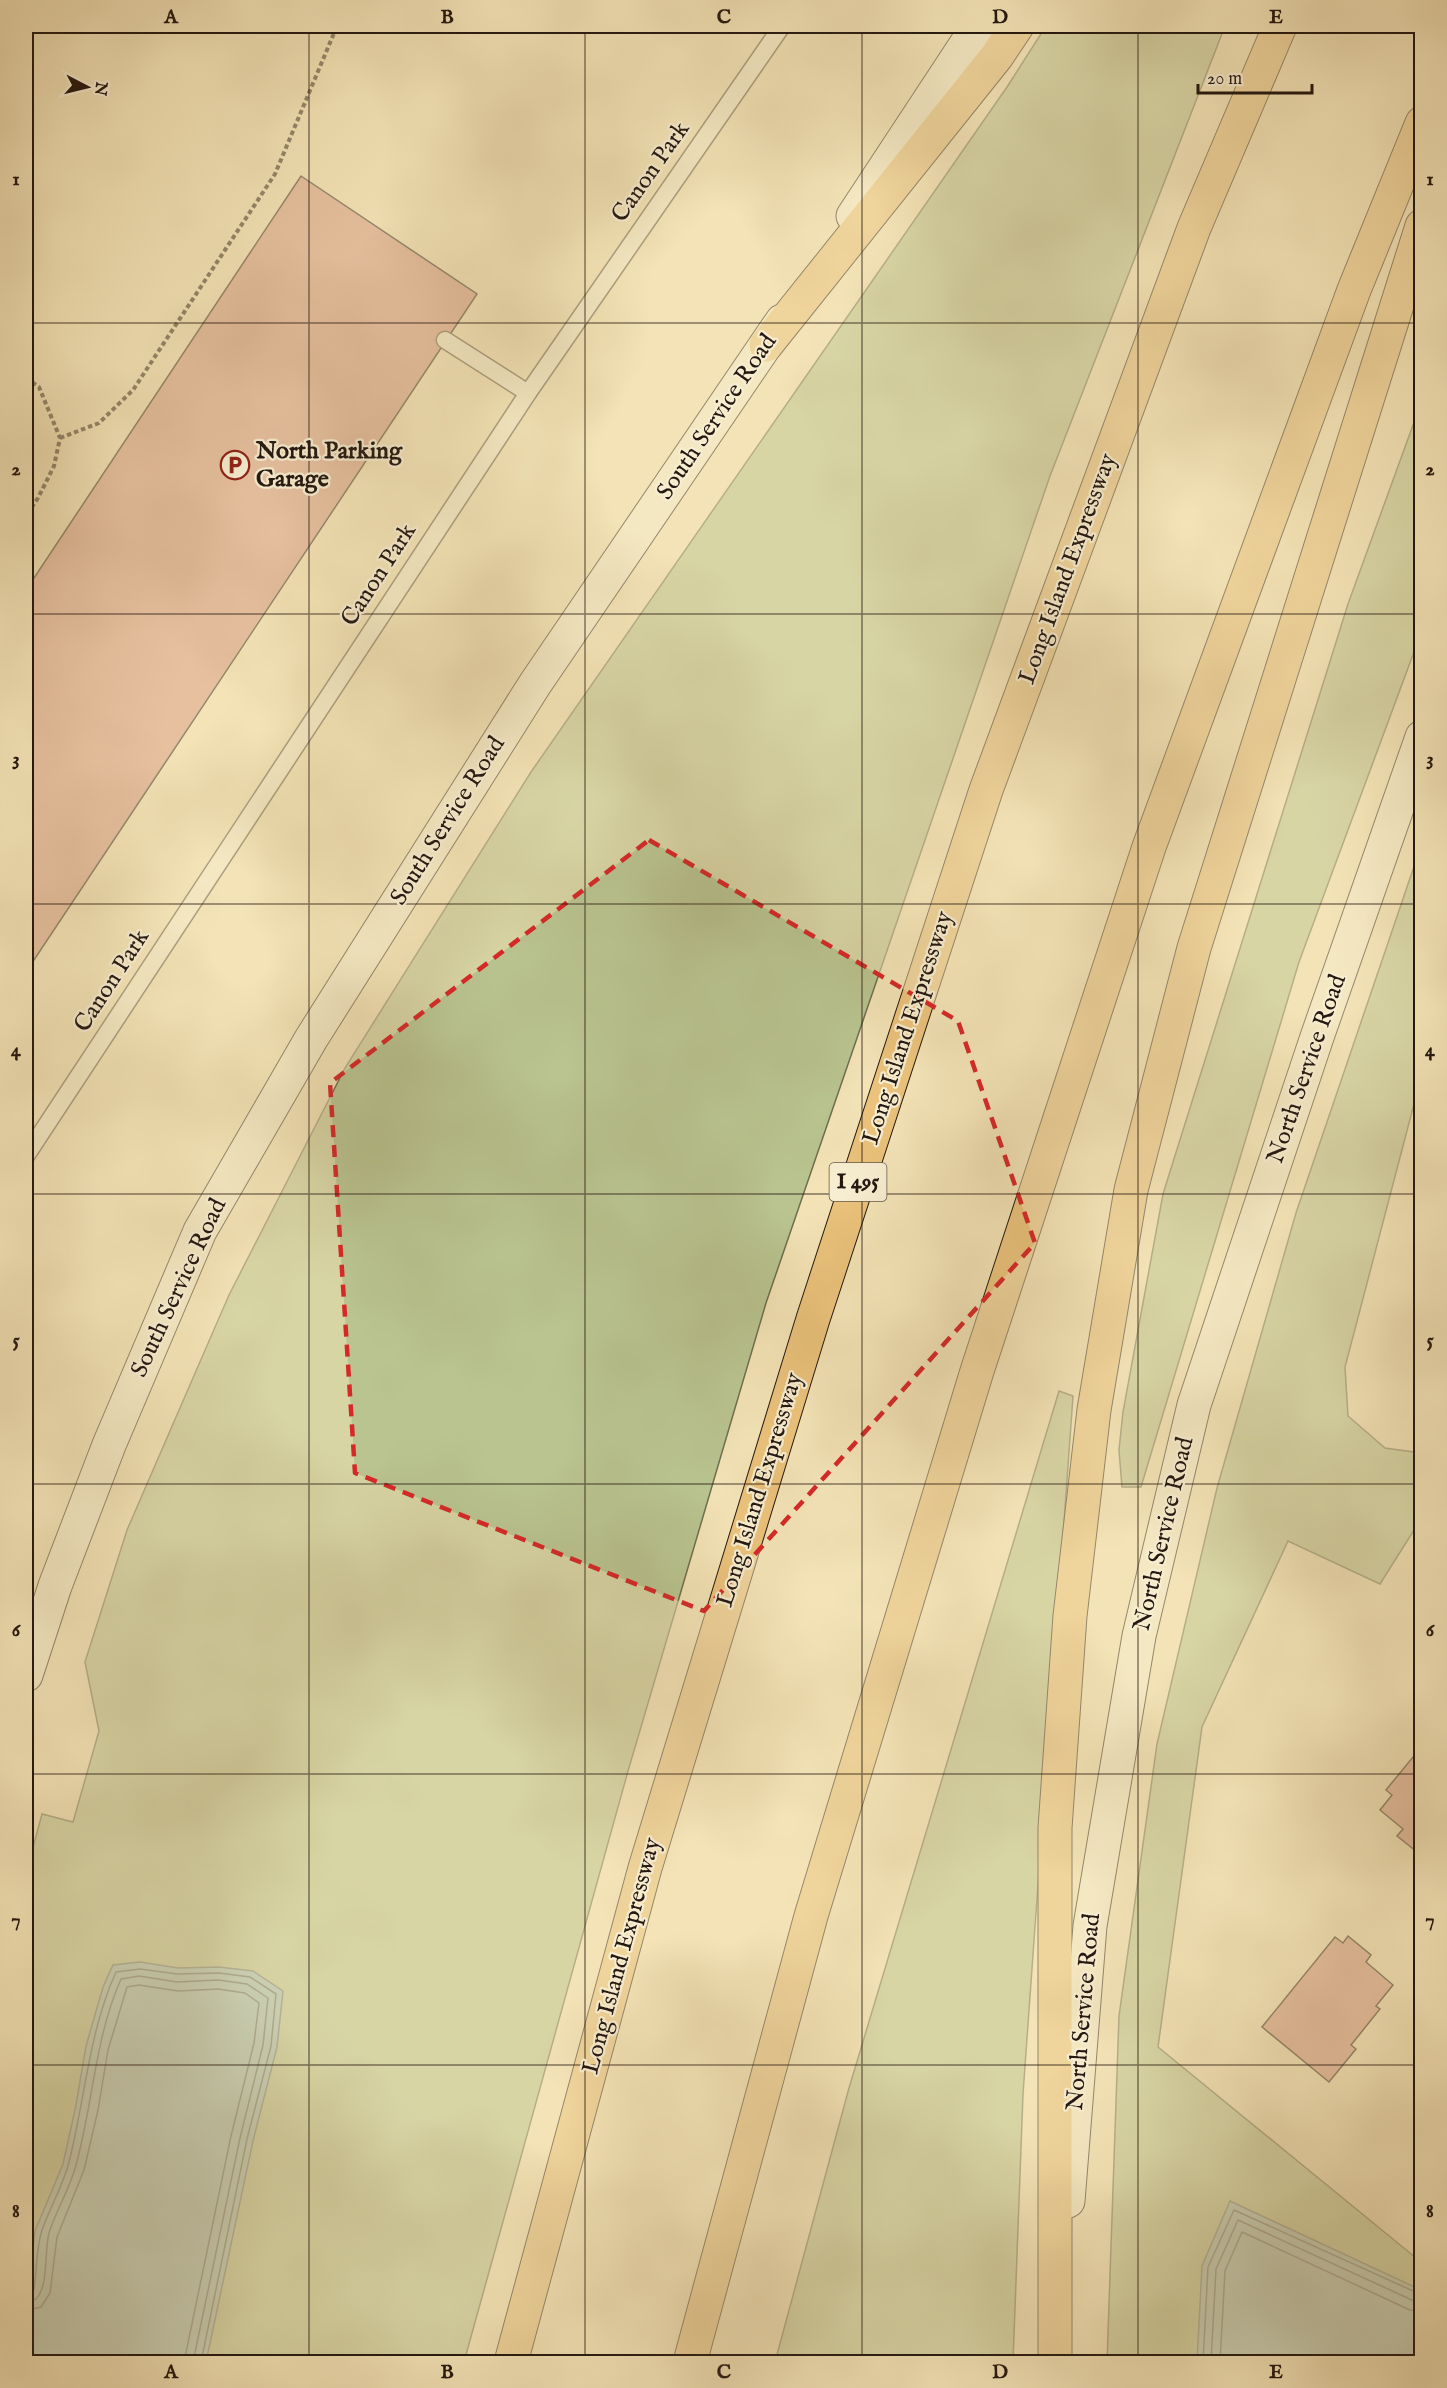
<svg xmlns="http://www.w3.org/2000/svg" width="1447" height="2388" font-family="'IM FELL English',serif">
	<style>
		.green { fill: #b9c490; stroke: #6e6e50; stroke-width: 1.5 }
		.water { fill: #9ebcb7; stroke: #6d7a74; stroke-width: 1.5 }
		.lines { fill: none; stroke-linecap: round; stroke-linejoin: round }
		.shore { stroke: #616a64; stroke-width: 1.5 }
		.building { fill: #d89684; stroke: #241810; stroke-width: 1.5 }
		.service-casing { stroke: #584b3a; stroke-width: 19 }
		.secondary-casing { stroke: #241810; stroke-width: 35 }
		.motorway-casing { stroke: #241810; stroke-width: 35 }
		.path { stroke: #241810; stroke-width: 4; stroke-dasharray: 4.5 3; stroke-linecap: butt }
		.service { stroke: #f7edd0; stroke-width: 16 }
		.secondary { stroke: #f7edd0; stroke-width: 33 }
		.motorway { stroke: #eac27b; stroke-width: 33 }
		.marked { fill: none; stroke: #d62828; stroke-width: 4.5; stroke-dasharray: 12 8; stroke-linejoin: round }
		.grid { fill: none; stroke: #241810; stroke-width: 1.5; stroke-opacity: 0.55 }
		.labels { text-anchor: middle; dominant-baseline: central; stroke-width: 4.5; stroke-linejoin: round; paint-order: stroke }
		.shield { fill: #f7edd0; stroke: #63584a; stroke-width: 1.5 }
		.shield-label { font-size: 22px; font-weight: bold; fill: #241810 }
		.street-label { font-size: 24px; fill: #241810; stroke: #f7edd0 }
		.poi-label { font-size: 24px; font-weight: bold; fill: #241810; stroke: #f7edd0; text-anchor: start }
		.neatline { fill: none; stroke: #241810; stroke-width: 2 }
		.grid-label { font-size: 20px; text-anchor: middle; font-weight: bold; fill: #241810 }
	</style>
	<rect width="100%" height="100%" fill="#f3e3b6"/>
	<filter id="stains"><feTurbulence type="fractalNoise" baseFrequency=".00333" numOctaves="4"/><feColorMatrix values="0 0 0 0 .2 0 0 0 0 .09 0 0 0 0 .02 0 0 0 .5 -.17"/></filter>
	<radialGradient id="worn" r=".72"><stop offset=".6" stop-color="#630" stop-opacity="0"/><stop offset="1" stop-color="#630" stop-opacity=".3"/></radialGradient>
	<g class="green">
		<polygon points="1046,26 1225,26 1050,476 766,1303 628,1771 464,2362 26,2362 26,1873 42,1814 73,1822 99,1731 85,1662 127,1530 229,1295 345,1068 531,772 1007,87"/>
		<polygon points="1421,403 1421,633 1299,962 1141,1487 1122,1487 1119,1450 1123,1412 1163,1194 1348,604"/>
		<polygon points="1421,846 1421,1097 1414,1104 1345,1367 1348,1416 1385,1448 1421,1453 1421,1519 1380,1584 1288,1541 1202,1727 1158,2047 1421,2262 1421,2362 1107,2362 1119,2016 1157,1744 1217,1488 1296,1213"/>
		<polygon points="1059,1391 1073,1396 1023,2094 1013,2362 775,2362 849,2088"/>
	</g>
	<g class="water">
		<polygon points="140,1962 178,1968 219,1967 253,1971 283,1991 277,2047 253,2141 206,2362 26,2362 26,2312 35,2231 63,2164 76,2105 86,2046 103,1987 113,1965"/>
		<polygon points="1230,2201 1421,2290 1421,2362 1197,2362 1202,2266"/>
	</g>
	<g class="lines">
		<g class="shore">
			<path d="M26 2294H31L34 2289C37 2270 36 2248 42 2230 50 2207 63 2186 69 2162 85 2099 89 2031 116 1972L140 1969 177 1974 219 1973 250 1977 276 1994 271 2046 247 2139 201 2362"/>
			<path d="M26 2302 36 2299C49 2286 44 2251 49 2233 56 2210 70 2189 76 2165 93 2104 95 2037 121 1979L139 1976 177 1982 218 1980 247 1984 268 1998 263 2045 240 2138 193 2362"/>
			<polyline points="26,2311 41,2307 50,2293 57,2237 84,2170 98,2110 108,2050 127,1987 139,1985 178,1991 218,1989 245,1993 259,2003 254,2043 231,2136 184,2362"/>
			<polyline points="1203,2362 1208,2267 1234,2210 1422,2295"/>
			<polyline points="1211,2362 1216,2269 1238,2220 1414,2301 1422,2303"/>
			<polyline points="1220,2362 1225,2271 1242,2232 1410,2310 1422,2312"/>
		</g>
	</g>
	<g class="building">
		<polygon points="301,176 477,294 26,972 26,590"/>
		<polygon points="1422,1746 1422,1856 1397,1836 1403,1829 1380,1810 1392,1795 1386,1790"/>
		<polygon points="1348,1936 1371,1955 1366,1962 1393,1985 1376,2006 1380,2009 1351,2045 1356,2049 1329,2082 1262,2027 1335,1937 1343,1943"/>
	</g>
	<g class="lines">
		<g class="service-casing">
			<g id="service">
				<polyline points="445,340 528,393"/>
				<polyline points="26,1156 528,393 782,26"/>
			</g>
		</g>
		<g class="secondary-casing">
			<g id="secondary">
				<polyline points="853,216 978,26"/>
				<polyline points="26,1675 55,1586 109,1445 200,1231 311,1039 535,684 782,321"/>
				<polyline points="1068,2201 1090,1926 1139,1636 1194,1405 1317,1037 1422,737"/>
			</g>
		</g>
		<g class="motorway-casing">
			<g id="motorway">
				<polyline points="766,345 997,56 1017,26"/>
				<polyline points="511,2362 645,1868 813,1319 986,790 1194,228 1280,26"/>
				<polyline points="690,2362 811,1916 977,1371 1149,847 1354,290 1422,123"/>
				<polyline points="1055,2362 1055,1828 1070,1616 1094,1410 1131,1190 1194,948 1422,226"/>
			</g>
		</g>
		<g class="path">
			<polyline points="26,378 39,387 60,438 54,466 38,498 26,516"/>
			<polyline points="60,438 99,423 133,390 275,174 337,26"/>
		</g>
		<use href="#service" class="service"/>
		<use href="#secondary" class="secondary"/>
		<use href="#motorway" class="motorway"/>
	</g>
	<path d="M0 0H1447V2388H0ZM649 840 958 1021 1035 1243 704 1611 355 1473 330 1083Z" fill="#f3e3b6" fill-opacity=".55" fill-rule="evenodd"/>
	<path class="marked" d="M649 840 958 1021 1035 1243 704 1611 355 1473 330 1083Z"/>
	<path class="grid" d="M309 26V2362M585 26V2362M862 26V2362M1138 26V2362M26 323H1422M26 614H1422M26 904H1422M26 1194H1422M26 1484H1422M26 1774H1422M26 2065H1422"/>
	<defs>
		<g id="parking-ring" transform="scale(1.5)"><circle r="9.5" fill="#f7edd0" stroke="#8f2418" stroke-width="1.5"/><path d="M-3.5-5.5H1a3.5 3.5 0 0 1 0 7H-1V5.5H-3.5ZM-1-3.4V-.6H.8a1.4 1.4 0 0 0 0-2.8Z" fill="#8f2418"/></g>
	</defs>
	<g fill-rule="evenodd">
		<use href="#parking-ring" x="235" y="465"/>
	</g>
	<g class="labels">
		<rect class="shield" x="829.5" y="1163" width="57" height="38" rx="4.5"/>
		<g class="shield-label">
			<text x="858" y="1182">I 495</text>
		</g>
		<g class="street-label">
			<text transform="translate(651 172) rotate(-55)">Canon Park</text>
			<text transform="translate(717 417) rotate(-56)">South Service Road</text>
			<text transform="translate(1068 569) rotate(-70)">Long Island Expressway</text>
			<text transform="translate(379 575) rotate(-57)">Canon Park</text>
			<text transform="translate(448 821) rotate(-58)">South Service Road</text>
			<text transform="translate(112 981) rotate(-57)">Canon Park</text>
			<text transform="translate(908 1028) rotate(-72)">Long Island Expressway</text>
			<text transform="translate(1307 1069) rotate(-71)">North Service Road</text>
			<text transform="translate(179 1288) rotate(-65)">South Service Road</text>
			<text transform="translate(760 1490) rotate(-73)">Long Island Expressway</text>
			<text transform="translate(1164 1534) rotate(-77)">North Service Road</text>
			<text transform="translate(622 1956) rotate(-75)">Long Island Expressway</text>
			<text transform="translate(1084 2012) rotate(-85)">North Service Road</text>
		</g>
		<g class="poi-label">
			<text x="256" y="451">North Parking<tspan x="256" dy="28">Garage</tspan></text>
		</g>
	</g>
	<rect width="1447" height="2388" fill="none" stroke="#f3e3b6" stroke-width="66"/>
	<g transform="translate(87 87) rotate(97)" stroke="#f7edd0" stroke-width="4.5" paint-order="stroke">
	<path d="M0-4.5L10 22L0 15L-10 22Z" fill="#241810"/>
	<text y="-9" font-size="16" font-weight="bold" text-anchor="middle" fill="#241810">N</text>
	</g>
	<path d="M1198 84v9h114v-9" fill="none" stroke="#241810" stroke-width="3"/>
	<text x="1207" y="84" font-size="18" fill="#241810" stroke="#f7edd0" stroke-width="4.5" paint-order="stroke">20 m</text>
	<rect x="33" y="33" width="1381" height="2322" class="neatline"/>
	<g class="grid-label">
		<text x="171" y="23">A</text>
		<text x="447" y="23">B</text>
		<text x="724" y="23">C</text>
		<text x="1000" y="23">D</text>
		<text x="1276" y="23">E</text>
		<text x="16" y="185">1</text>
		<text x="1430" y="185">1</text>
		<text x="16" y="475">2</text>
		<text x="1430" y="475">2</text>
		<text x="16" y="765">3</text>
		<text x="1430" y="765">3</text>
		<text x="16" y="1056">4</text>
		<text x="1430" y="1056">4</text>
		<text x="16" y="1346">5</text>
		<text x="1430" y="1346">5</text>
		<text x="16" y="1636">6</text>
		<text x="1430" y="1636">6</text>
		<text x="16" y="1926">7</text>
		<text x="1430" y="1926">7</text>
		<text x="16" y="2217">8</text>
		<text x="1430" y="2217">8</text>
		<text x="171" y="2378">A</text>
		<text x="447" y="2378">B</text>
		<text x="724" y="2378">C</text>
		<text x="1000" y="2378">D</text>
		<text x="1276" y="2378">E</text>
	</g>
	<rect width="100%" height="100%" filter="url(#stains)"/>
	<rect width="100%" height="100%" fill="url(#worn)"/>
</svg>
